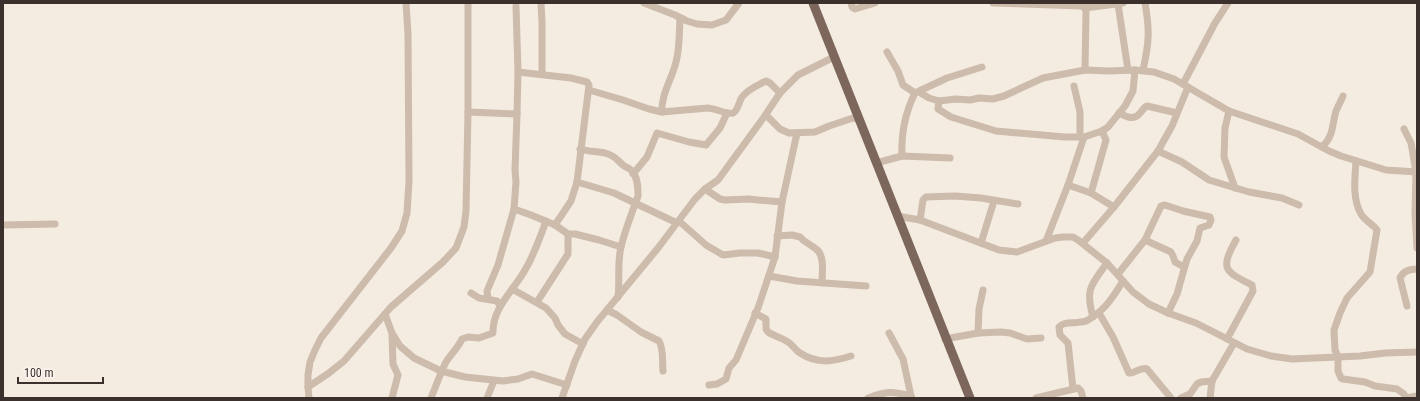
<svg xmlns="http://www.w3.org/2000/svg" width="1420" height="401" font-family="'Roboto Condensed',sans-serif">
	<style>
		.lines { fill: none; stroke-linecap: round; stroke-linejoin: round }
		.minor { stroke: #cdbbac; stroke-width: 7 }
		.major { stroke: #7d675c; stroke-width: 9 }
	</style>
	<rect width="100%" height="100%" fill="#f4ebe1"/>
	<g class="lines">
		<g class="minor">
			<polyline points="541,3 542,22 542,74"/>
			<polyline points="644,3 675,15 687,21 697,24 712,25 726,20 739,3"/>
			<polyline points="851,3 852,7 855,9 875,3"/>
			<polyline points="993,3 1083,6 1086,11 1085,70"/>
			<polyline points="1118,4 1128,70"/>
			<polyline points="1085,8 1123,3"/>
			<polyline points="887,52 898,71 903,85 915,93"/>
			<path d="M1143 70C1149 43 1150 31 1145 3"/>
			<polyline points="518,72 571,78 587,82 589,85 577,182 571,201 555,225"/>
			<polyline points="1183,84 1215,23 1228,3"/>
			<polyline points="1074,86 1080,112 1080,137"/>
			<path d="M589 90 623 100 649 109 662 112 708 108C714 108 728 115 733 113 738 111 739 101 742 97 749 88 757 86 766 81L770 83 780 93"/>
			<polyline points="919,92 929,98 939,101 956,99 970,100 979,98 993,99 1004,96 1043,78 1085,70 1108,71 1135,70 1154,72 1174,79 1229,111 1298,134 1329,151 1341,156 1386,170 1417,172"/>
			<polyline points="939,101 938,109 951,117 996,131 1065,137 1084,137 1102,131 1108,127 1125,106 1133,91 1135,70"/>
			<polyline points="1229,111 1225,128 1224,157 1235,188"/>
			<polyline points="468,112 517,114 518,72 516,6"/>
			<path d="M662 112C661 94 672 79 676 62 680 47 679 34 680 19"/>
			<path d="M1119 113C1127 117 1134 121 1140 113 1143 110 1143 108 1147 106L1177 113"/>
			<polyline points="766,115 780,129 789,133 815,132 829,126 853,118 859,120"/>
			<polyline points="1404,129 1411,143 1416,172 1415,214 1417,248"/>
			<path d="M1322 147C1334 136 1332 124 1336 111 1338 106 1341 101 1343 96"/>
			<path d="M580 149C589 152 597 151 605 153 615 156 616 159 623 165 625 167 629 168 631 170 638 176 638 188 638 196 632 213 625 230 621 247 617 263 620 280 618 297"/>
			<polyline points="1158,151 1182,162 1209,180 1249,192 1282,198 1299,205"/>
			<path d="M902 156C901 134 905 113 915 93L947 78 982 67"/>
			<path d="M1356 161C1355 178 1352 198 1361 214 1365 221 1373 224 1377 230L1370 272 1347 298 1340 313 1334 330 1335 350 1338 357V371L1341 378 1343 379 1365 382 1375 386 1397 389 1404 394 1406 398 1417 396"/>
			<polyline points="876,163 902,156 950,158"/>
			<polyline points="633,174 647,157 657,133 689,142 706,145 720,128 727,113"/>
			<polyline points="577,182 614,193 677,223"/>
			<polyline points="1068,185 1091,193 1114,207"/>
			<polyline points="705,189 720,199 725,200 748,199 782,202"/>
			<polyline points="1091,193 1106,140 1102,131"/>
			<polyline points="514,209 531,215 555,225 568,234 575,234 599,240 621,247"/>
			<polyline points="897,216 920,220 999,250 1017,252 1055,238 1063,237 1073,237 1078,240 1107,263 1133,292 1149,304 1168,313 1196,323 1247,349 1271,356 1292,359 1360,356 1385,353 1417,352"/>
			<polyline points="920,220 923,200 926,197 955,196 981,198 1018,204"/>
			<polyline points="679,221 706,245 723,255 740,253 758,253 775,257"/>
			<polyline points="3,225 55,224"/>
			<path d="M777 236 792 235 800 237C805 243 810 244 816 249 825 255 822 273 822 283"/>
			<polyline points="1145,240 1171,252 1173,256 1175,262 1184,267"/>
			<polyline points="1046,241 1068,185 1084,137"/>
			<polyline points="981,243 994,201"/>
			<polyline points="1083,243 1114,207 1158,151 1172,126 1188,87"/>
			<polyline points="1118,274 1145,240 1161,206 1165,205 1183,211 1210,217 1211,220 1209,225 1200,228 1197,241 1187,259 1177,294 1168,313"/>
			<polyline points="769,276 797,281 866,286"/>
			<polyline points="512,289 546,308 555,318 558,325 565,334 583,344"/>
			<polyline points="471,293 479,298 497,301 500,306"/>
			<polyline points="488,299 487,291 498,265 514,209 516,182 515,170 517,114"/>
			<polyline points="537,302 568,254 568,234"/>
			<path d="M1407 306 1400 278C1403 271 1410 269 1417 269"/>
			<path d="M607 310 617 315 641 332 659 341C664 349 662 362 663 371"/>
			<path d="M755 313 766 319V329L768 332C774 336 782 338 788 342 793 345 795 350 800 353 817 364 832 362 851 356"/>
			<path d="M1099 313 1113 337 1129 373C1135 374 1141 366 1147 369L1171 398"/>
			<polyline points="385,314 392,333 400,346 414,358 441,371 465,377 503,381 518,379 532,374 567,385"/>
			<path d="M1093 317C1085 289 1091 285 1107 263"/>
			<polyline points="889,333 903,359 911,396"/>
			<polyline points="978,333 979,309 983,290"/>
			<polyline points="945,339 978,333 1001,332 1010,333 1027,339 1041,338"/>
			<path d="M1227 339 1253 291 1252 285C1224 271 1220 269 1236 240"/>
			<polyline points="709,385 717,384 726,379 729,368 736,360 758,308 775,257 782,202 797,133"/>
			<polyline points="308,387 329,373 344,361 391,307 443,262 456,248 464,227 466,211 468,112 468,3"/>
			<path d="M1073 389 1068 343 1060 335 1059 327C1064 321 1073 324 1080 322 1084 322 1089 320 1092 317 1106 309 1115 294 1123 281"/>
			<polyline points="309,398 308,387 308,375 310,362 315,350 321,338 391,248 402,231 407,213 409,181 408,34 406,3"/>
			<polyline points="392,398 398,375 393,364 392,334"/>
			<path d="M431 398C436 386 440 374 446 362 451 354 458 348 462 339L468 337 479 338 493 333C492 308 514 290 525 270 534 255 540 238 546 221"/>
			<polyline points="487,398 494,381"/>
			<polyline points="562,398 575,361 585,339 597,322 658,248 695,199 705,189 718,180 764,117 780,93 798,75 834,57"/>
			<path d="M868 398C887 391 892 391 911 396L912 398"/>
			<polyline points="1036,398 1078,388 1081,391 1083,398"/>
			<polyline points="1181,398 1190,394 1197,384 1201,382 1212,381"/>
			<polyline points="1210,398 1212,381 1234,343"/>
		</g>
		<polyline class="major" points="813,3 970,398"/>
	</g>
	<rect width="1420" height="401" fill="none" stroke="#3b302b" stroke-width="8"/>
	<path d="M18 377v6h85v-6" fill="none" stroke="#3b302b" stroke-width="2"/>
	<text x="24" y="377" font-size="12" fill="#3b302b" stroke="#fbf5ee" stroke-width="3" paint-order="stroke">100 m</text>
</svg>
